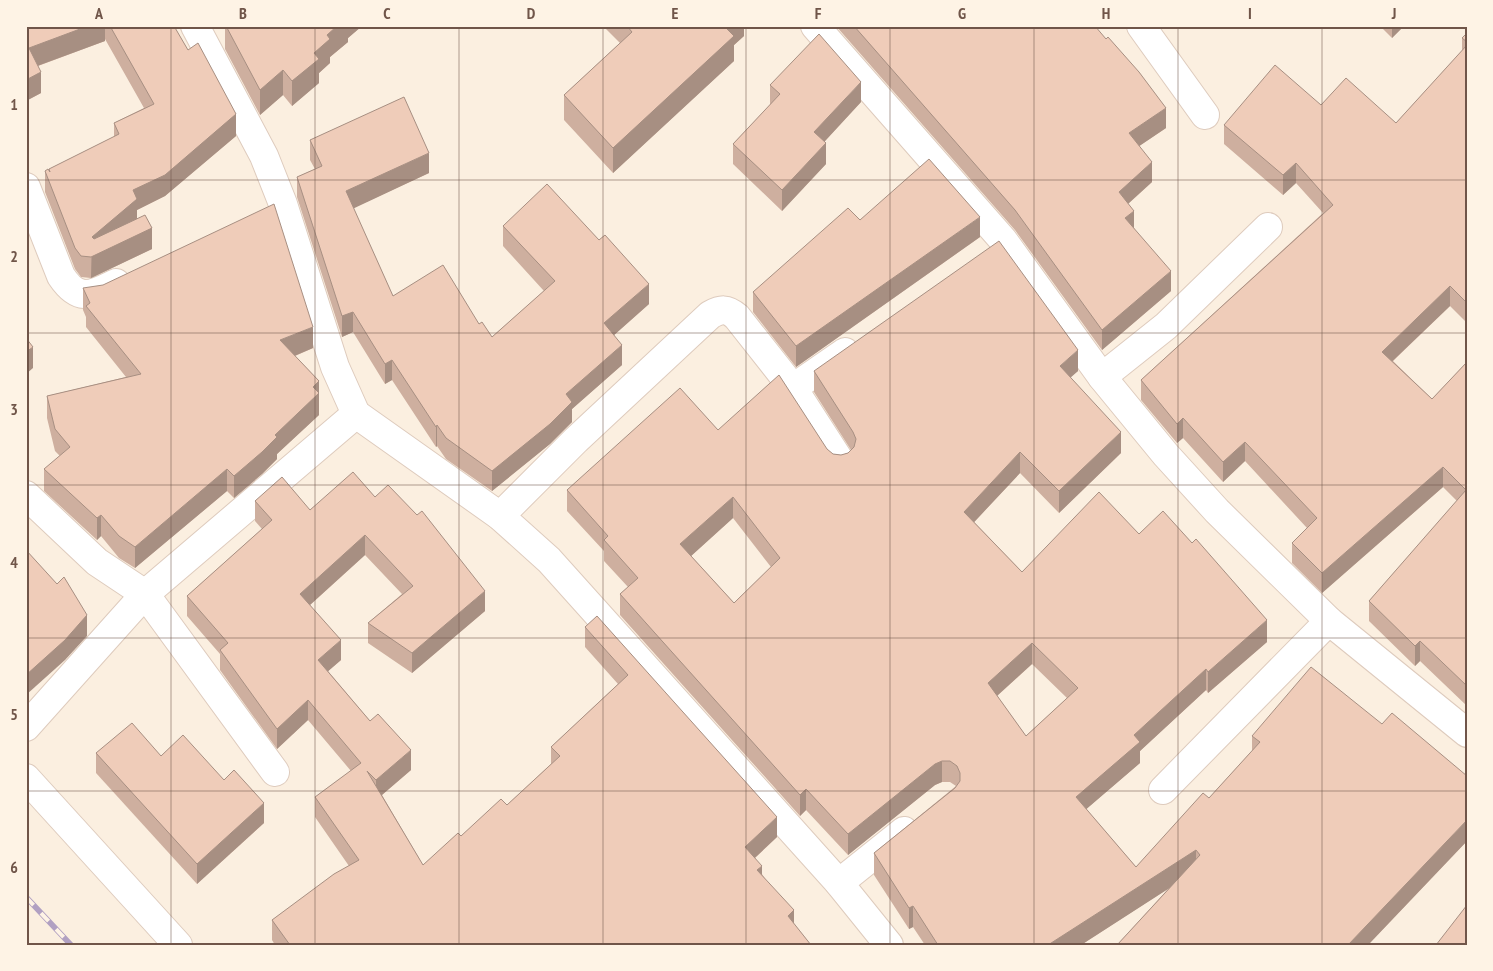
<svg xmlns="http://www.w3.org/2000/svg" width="1493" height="971" font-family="'PT Sans Narrow',sans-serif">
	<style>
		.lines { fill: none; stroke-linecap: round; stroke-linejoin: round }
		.minor-casing { stroke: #decbbd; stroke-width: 30 }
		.minor { stroke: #fff; stroke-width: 28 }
		.rail-casing { stroke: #b1a0c2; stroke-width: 5.5 }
		.rail { stroke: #fef3e5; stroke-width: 4; stroke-dasharray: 11; stroke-linecap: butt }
		.wall { fill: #ceaf9f; fill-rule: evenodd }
		.shaded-wall { fill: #a78f82 }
		.building { fill: #efccb9; stroke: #a78f82; fill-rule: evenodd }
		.grid { fill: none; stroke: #705549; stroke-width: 1; stroke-opacity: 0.55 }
		.neatline { fill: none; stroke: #705549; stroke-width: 2 }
		.grid-label { font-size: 16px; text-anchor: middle; font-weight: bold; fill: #705549 }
	</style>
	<rect width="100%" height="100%" fill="#fbefe0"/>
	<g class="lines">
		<g class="minor-casing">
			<g id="minor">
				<polyline points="195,26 264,156 283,204 335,367 356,414 500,516 549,560 839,883 889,945"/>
				<polyline points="815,26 1003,240 1102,377 1166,455 1217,511 1329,621 1467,733"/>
				<polyline points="1141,26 1205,115"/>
				<path d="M26 187 61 276C79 303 91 295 116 283"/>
				<polyline points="1102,377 1166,326 1268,227"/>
				<polyline points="793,388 845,352"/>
				<polyline points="26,495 97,562 145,594 275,772"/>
				<path d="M500 516 576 440 710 315C721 309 727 308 737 317L793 388 840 461"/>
				<polyline points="26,727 145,594 356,414"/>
				<polyline points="26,778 178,945"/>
				<polyline points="1163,790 1329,621"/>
				<polyline points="839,883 904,831"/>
			</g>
		</g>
		<use href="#minor" class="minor"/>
		<g class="rail-casing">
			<polyline id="rail" points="26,897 71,945"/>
		</g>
		<use href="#rail" class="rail"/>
	</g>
	<g class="wall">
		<polygon points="26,26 174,26 236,136 165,196 137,210 137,219 152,249 91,278 81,277 75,269 45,192 45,171 49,170 114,137 114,123 144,108 105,39 105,41 38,66 41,93 26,101"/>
		<polygon points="225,26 362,26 348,38 348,42 330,57 330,63 319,73 319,83 292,106 283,95 260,115 225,49"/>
		<polygon points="603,26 744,26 744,36 734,45 734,61 613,173 564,120 564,95 620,43"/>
		<polygon points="836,26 1095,26 1166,128 1139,146 1152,182 1128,204 1134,228 1171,291 1102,350 1015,230"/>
		<polygon points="1380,26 1404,26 1392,38"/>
		<polygon points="1467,33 1467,323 1450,306 1393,361 1432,399 1467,362 1467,706 1420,661 1415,666 1369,621 1369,601 1457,501 1443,487 1322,593 1292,563 1292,543 1307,528 1245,461 1223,482 1183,438 1177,443 1141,400 1141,380 1323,213 1296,183 1283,195 1224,144 1224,125 1321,105 1396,123 1462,51 1462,38"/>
		<polygon points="770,85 861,102 824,142 826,164 782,211 733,164 733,144 770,105"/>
		<polygon points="310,140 429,173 353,208 393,296 479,324 492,337 544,291 503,246 503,226 649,304 614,335 622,365 572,409 572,422 550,444 492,491 446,459 437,446 436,447 392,380 385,384 353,332 342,337 297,197 297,177 315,169 310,160"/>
		<polygon points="860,220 980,237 796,367 753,312 753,292"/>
		<polygon points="83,288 313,348 295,356 319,381 319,415 277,454 277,459 262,474 234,498 227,491 135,568 119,558 101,536 97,540 44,491 44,469 60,456 55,451 47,418 47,396 126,377 86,327 86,317 83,310"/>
		<path d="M814 371H1078L1070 377 1121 453 1059 513 1020 473 974 522 1022 572 1139 534 1267 642 1208 693 1206 690 1140 751V763L1086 809 1136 867 1209 798 1252 751V736L1467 841 1368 945H1117L1169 888 1081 945H925L913 927 909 929 874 875V853L956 786 950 782H942L935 785 848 855 806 810 800 816 620 615V594L628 587 604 561V551L567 511V490L718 430 827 449 833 454 841 455 848 453 851 450 814 392ZM733 518 771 567 734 603 691 556ZM1032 664 1067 698 1026 736 997 696Z"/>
		<polygon points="375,497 485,611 412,673 368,643 368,623 402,594 365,555 310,605 341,660 328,671 411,770 382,795 423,865 461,836 507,805 551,764 551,747 618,684 585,647 585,627 777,837 755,858 762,874 794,924 811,945 275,945 272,940 272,920 349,866 315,817 315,797 351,771 308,720 277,749 220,670 220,654 187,616 187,596 262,529 255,521 255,501 310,510"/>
		<polygon points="96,753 161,756 264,823 197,884 96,773"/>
	</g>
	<g class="shaded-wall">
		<polygon points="88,26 105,26 105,41 29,69 29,48"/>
		<polygon points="337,26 362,26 348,38 348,42 330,57 330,63 319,73 319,83 292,106 292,81 327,35"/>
		<polygon points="728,26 744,26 744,36 734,45 734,61 613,173 613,148"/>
		<polygon points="1392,26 1404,26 1392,38"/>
		<polygon points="283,70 283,95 260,115 260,90"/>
		<polygon points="41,72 41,93 26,101 26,80"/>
		<polygon points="861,82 861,102 814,153 814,132"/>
		<polygon points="1166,108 1166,128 1129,153 1129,133"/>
		<polygon points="236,114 236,136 165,196 137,210 137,220 152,228 152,249 91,278 92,237 133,190"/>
		<polygon points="826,143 826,164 782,211 782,190"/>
		<polygon points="429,153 429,173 346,212 346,191"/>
		<polygon points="1152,162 1152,182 1119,212 1119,192"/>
		<polygon points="1296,163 1296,183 1283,195 1283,175"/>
		<polygon points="1134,211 1134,231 1125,218"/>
		<polygon points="980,217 980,237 796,367 796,346"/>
		<polygon points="1171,271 1171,291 1102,350 1102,330"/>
		<polygon points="649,284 649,304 604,344 604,323"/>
		<polygon points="1450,286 1450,306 1382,371 1382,352"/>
		<polygon points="353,312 353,332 342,337 342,316"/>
		<polygon points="313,327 313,348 280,362 280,340"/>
		<polygon points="622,345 622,365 572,409 572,422 550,444 492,491 492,471 566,394"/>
		<polygon points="33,347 33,368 26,374 26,352"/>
		<polygon points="1078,350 1078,371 1060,387 1060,366"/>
		<polygon points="392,360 392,380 385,384 385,364"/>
		<polygon points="319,381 319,415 277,454 277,459 262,474 234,498 234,476 313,387"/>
		<polygon points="1183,418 1183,438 1177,443 1177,424"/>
		<polygon points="437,425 437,446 436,447 436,427"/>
		<polygon points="1121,432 1121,453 1059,513 1059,491"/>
		<polygon points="1245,442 1245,461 1223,482 1223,462"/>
		<polygon points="1020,452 1020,473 964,533 964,512"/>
		<polygon points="1443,467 1443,487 1322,593 1322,573"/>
		<polygon points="227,469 227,491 135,568 135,547"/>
		<polygon points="733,497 733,518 680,566 680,544"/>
		<polygon points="101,515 101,536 97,540 97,518"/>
		<polygon points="365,535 365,555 300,614 300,594"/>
		<polygon points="485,591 485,611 412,673 412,653"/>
		<polygon points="87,615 87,636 65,660 26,695 26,675"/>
		<polygon points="1267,620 1267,642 1208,693 1208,672"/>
		<polygon points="341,640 341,660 318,680 318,660"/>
		<polygon points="1420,641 1420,661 1415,666 1415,646"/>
		<polygon points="1032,643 1032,664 988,704 988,683"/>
		<polygon points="1206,669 1206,690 1140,751 1140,763 1076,818 1076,797 1134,735"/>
		<polygon points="308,700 308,720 277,749 277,729"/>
		<polygon points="411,750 411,770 376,800 376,780"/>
		<polygon points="942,761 942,782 935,785 848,855 848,834 935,764"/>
		<polygon points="806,789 806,810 800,816 800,795"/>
		<polygon points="264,803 264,823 197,884 197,864"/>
		<polygon points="777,817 777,837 745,867 745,847"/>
		<polygon points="1467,820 1467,841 1368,945 1348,945"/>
		<polygon points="1196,850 1196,871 1081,945 1048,945"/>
		<polygon points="762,866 762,886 757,870"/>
		<polygon points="913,906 913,927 909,929 909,908"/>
		<polygon points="794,910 794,930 788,916"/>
	</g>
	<g class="building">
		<polygon points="26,26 88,26 29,48 41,72 26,80"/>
		<polygon points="110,26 174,26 188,50 198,43 236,114 165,175 133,190 137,199 92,237 94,239 145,215 152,228 91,257 81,256 75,248 45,171 48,169 50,172 49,169 119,134 114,123 154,104"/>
		<polygon points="226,26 337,26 327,35 330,39 314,53 319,59 292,81 283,70 260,90"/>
		<polygon points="627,26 728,26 726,28 734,36 613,148 564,95 632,32"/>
		<polygon points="854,26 1095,26 1106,39 1108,37 1139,72 1166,108 1129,133 1152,162 1119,192 1134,211 1125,218 1171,271 1102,330 1015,210"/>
		<polygon points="1467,33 1467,42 1462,38"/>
		<polygon points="819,34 861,82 814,132 826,143 782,190 733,144 780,94 770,85"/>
		<polygon points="1467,45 1467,303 1450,286 1382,352 1432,399 1467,362 1467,686 1420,641 1415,646 1369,601 1466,490 1443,467 1322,573 1292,543 1317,518 1245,442 1223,462 1183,418 1177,424 1141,380 1333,205 1296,163 1283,175 1224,125 1275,65 1321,105 1346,78 1396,123"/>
		<polygon points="404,97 429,153 346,191 393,296 443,265 479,324 482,322 492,337 555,281 503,226 547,184 599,240 605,235 649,284 604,323 622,345 566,394 572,402 550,424 492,471 446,438 437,425 436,427 392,360 385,364 353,312 342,316 297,177 322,166 310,140"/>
		<polygon points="929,159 980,217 796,346 753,292 848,208 860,220"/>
		<polygon points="274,204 313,327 280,340 319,381 313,387 319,393 275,435 277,437 262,452 234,476 227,469 135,547 119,536 101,515 97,518 44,469 70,447 55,429 47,396 141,374 86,306 90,303 83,288 103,285"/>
		<path d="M999 241 1078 350 1060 366 1121 432 1059 491 1020 452 964 512 1022 572 1099 492 1139 534 1163 511 1192 543 1196 539 1267 620 1208 672 1206 669 1134 735 1140 742 1076 797 1136 867 1203 793 1209 798 1260 742 1252 736 1311 667 1382 724 1392 713 1467 776V820L1348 945H1117L1200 855 1196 850 1048 945H938L913 906 909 908 874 853 955 788 960 781V773L957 766 950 761H942L935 764 848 834 806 789 800 795 620 594 638 578 604 540 608 536 567 490 680 388 718 430 779 375 827 449 833 454 841 455 848 453 854 447 856 439 853 432 814 371ZM733 497 780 558 734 603 680 544ZM1032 643 1078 688 1026 736 988 683Z"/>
		<polygon points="26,338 33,347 26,352"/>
		<polygon points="353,472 375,497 388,485 417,515 422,511 485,591 412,653 368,623 413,586 365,535 300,594 341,640 318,660 370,721 378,714 411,750 376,780 367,771 423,865 458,833 461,836 501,799 507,805 560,756 551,747 628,675 585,627 597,616 777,817 745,847 762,866 757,870 794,910 788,916 811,945 290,945 272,920 334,874 359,860 315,797 361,763 308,700 277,729 220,650 228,643 187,596 272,520 255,501 282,477 310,510"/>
		<polygon points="26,550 57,584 64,577 87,615 65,640 26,675"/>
		<polygon points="132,723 161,756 183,735 224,780 234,770 264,803 197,864 96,753"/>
		<polygon points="1467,905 1467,945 1436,945"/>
	</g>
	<path class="grid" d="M171 26V945M315 26V945M459 26V945M603 26V945M746 26V945M890 26V945M1034 26V945M1178 26V945M1322 26V945M26 180H1467M26 333H1467M26 485H1467M26 638H1467M26 791H1467"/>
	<rect width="1493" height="971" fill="none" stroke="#fef3e5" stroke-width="55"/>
	<rect x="28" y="28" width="1438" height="916" class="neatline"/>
	<g class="grid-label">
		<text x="99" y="19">A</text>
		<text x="243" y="19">B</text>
		<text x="387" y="19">C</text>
		<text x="531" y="19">D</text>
		<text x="675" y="19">E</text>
		<text x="818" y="19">F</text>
		<text x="962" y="19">G</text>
		<text x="1106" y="19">H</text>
		<text x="1250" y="19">I</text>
		<text x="1394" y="19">J</text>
		<text x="14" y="110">1</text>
		<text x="14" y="262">2</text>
		<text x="14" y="415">3</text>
		<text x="14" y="568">4</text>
		<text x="14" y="720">5</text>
		<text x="14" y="873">6</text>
	</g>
</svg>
